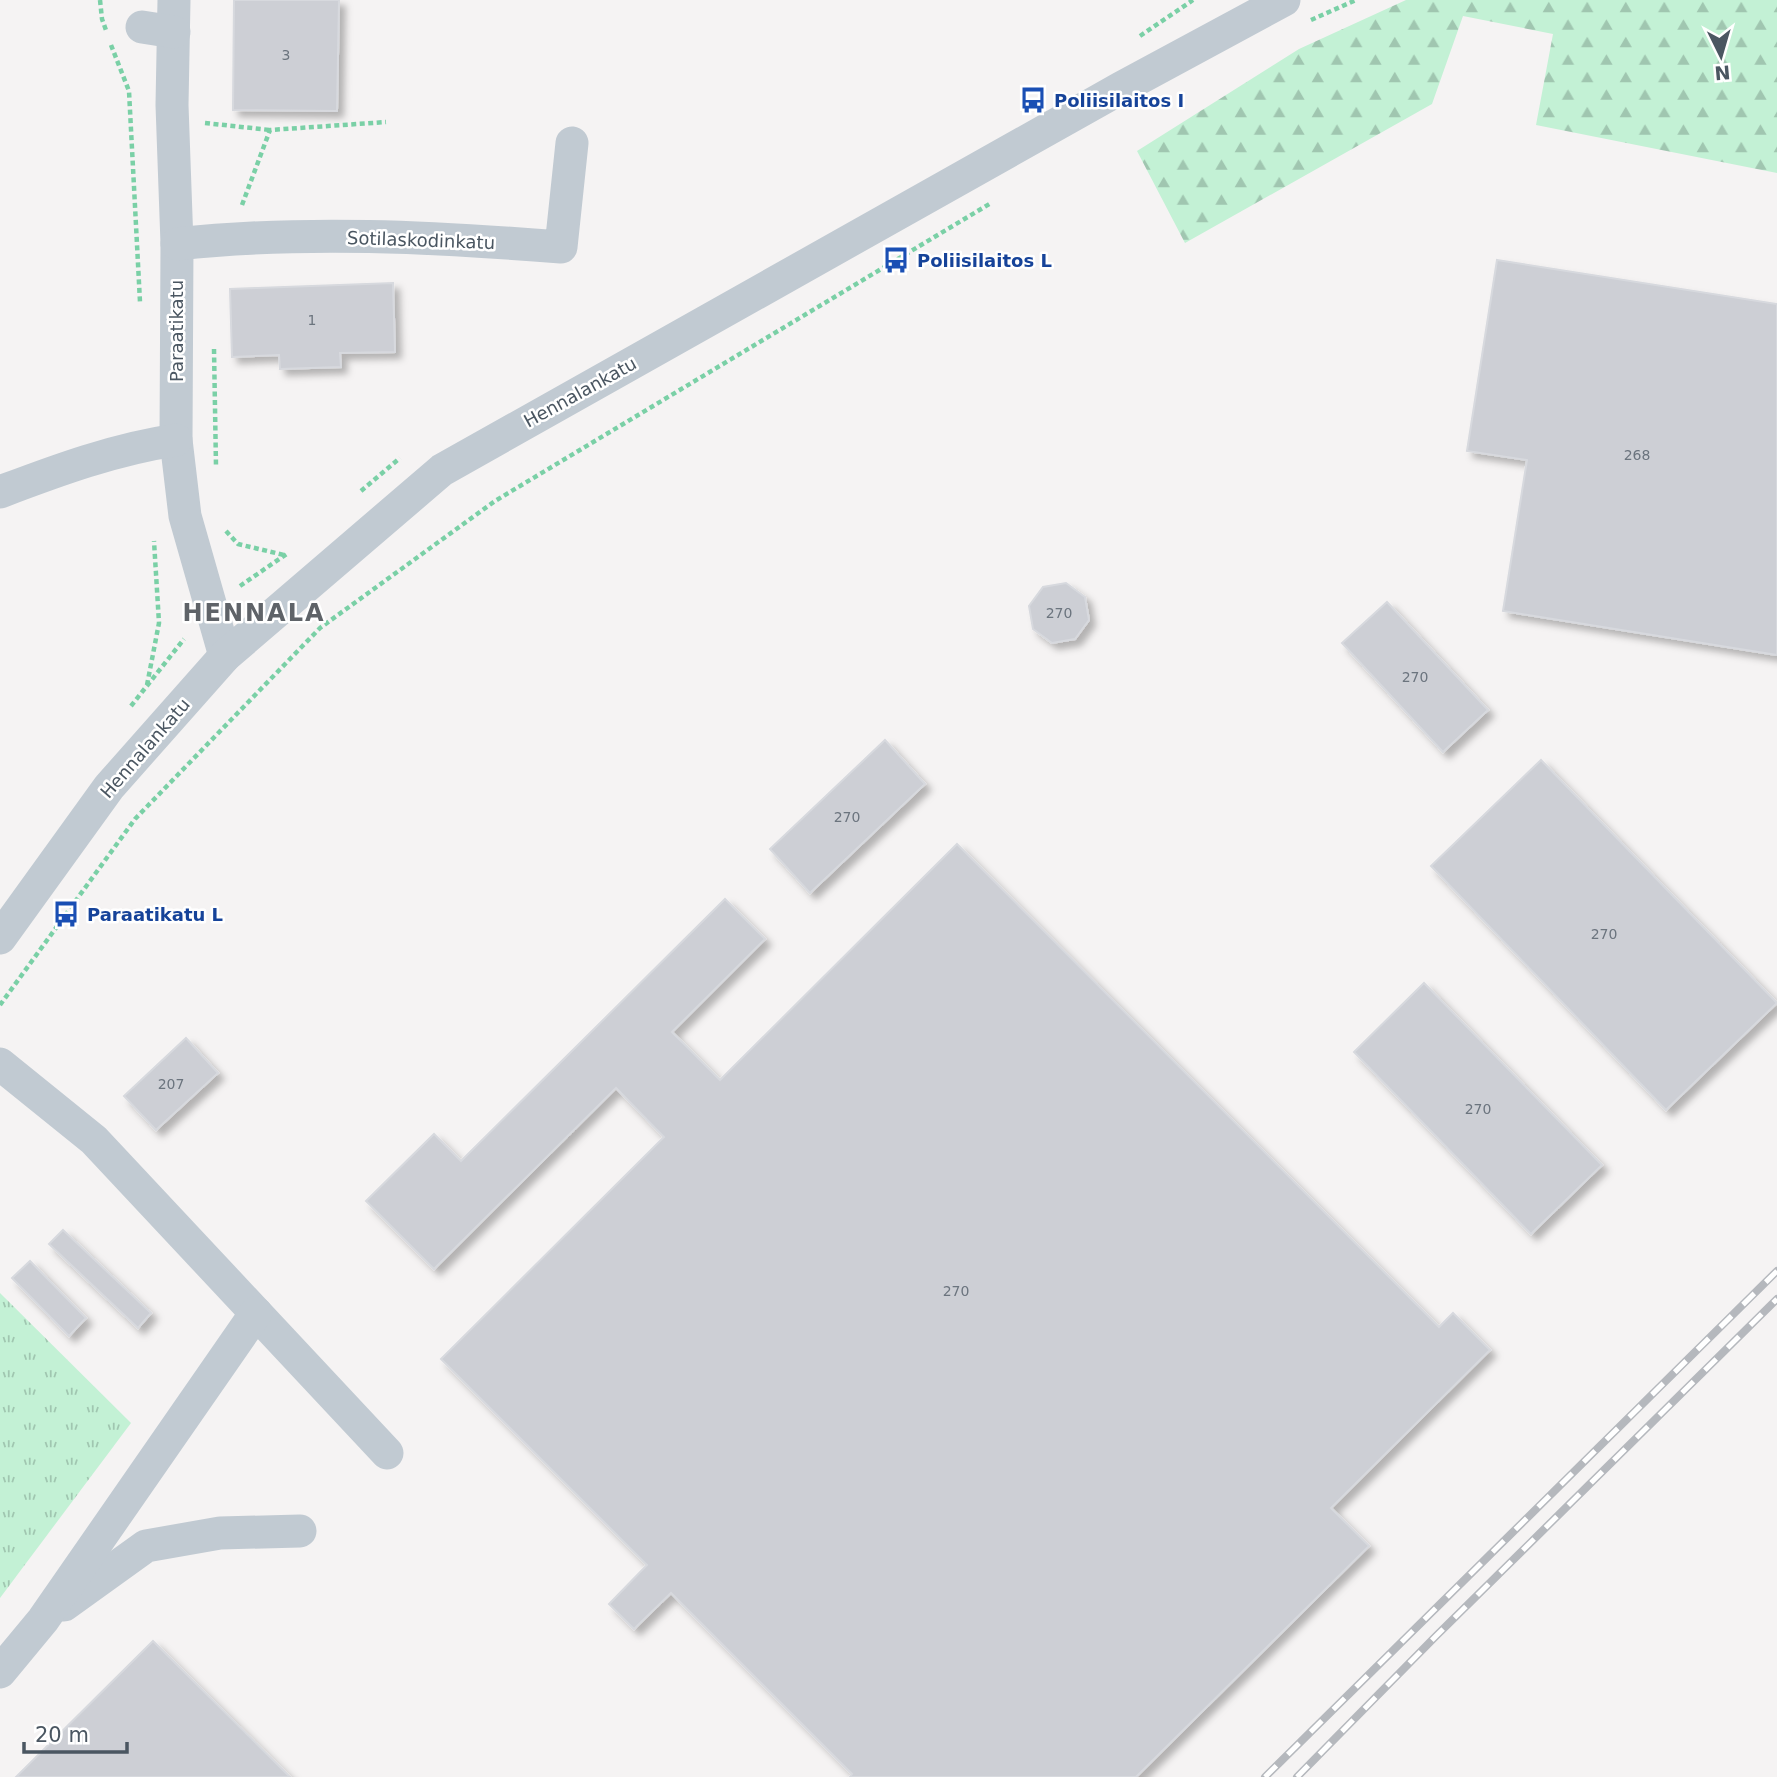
<svg xmlns="http://www.w3.org/2000/svg" width="1777" height="1777" font-family="'DejaVu Sans',sans-serif">
	<style>
		.grass { fill: url(#grass-tufts) }
		.forest { fill: url(#forest-firs) }
		.building { fill: #cdcfd5; stroke: #d7d9de; stroke-width: 2; filter: url(#shadow) }
		.lines { fill: none; stroke-linecap: round; stroke-linejoin: round }
		.path { stroke: #7ad0a6; stroke-width: 4.5; stroke-dasharray: 5 3.5; stroke-linecap: butt }
		.minor { stroke: #c1cad2; stroke-width: 33 }
		.rail-casing { stroke: #b5b8bd; stroke-width: 8 }
		.rail { stroke: #fff; stroke-width: 5; stroke-dasharray: 16; stroke-linecap: butt }
		.labels { text-anchor: middle; dominant-baseline: central; stroke-width: 5; stroke-linejoin: round; paint-order: stroke }
		.number-label { font-size: 14px; fill: #6b747e }
		.transit-label { font-size: 18px; font-weight: bold; fill: #164399; stroke: #fff; text-anchor: start }
		.street-label { font-size: 18px; fill: #4a5661; stroke: #fff }
		.district-label { font-size: 24px; font-weight: bold; letter-spacing: 2px; fill: #5f6368; stroke: #fff }
	</style>
	<defs>
		<pattern id="grass-tufts" width="24" height="20" patternUnits="userSpaceOnUse" patternTransform="scale(1.75)"><rect width="24" height="20" fill="#c3f1d5"/><path d="M3 7l-1-3M5 7V3M7 7l1-3M15 17l-1-3M17 17v-4M19 17l1-3" fill="none" stroke="#a0c6b0"/></pattern>
		<pattern id="forest-firs" width="22" height="20" patternUnits="userSpaceOnUse" patternTransform="scale(1.75)"><rect width="22" height="20" fill="#c3f1d5"/><path d="M5 1l3.5 6h-7zM16 11l3.5 6h-7z" fill="#a0c6b0"/></pattern>
		<filter id="shadow"><feDropShadow dx="6" dy="6" stdDeviation="3.5" flood-color="#0004"/></filter>
	</defs>
	<rect width="100%" height="100%" fill="#f5f3f3"/>
	<polygon class="grass" points="0,1293 131,1423 0,1598"/>
	<polygon class="forest" points="1406,0 1777,0 1777,173 1536,125 1553,34 1463,16 1432,104 1185,243 1137,151 1299,49"/>
	<g class="building">
		<polygon points="234,0 339,0 337,111 233,110"/>
		<polygon points="1497,260 1777,304 1777,655 1503,611 1527,460 1467,451"/>
		<polygon points="393,283 395,352 340,353 341,367 280,369 279,355 232,357 230,289"/>
		<polygon points="1066,583 1085,597 1089,620 1075,639 1052,643 1033,629 1029,606 1043,587"/>
		<polygon points="1387,602 1488,710 1443,752 1342,643"/>
		<polygon points="885,740 925,784 810,893 770,849"/>
		<polygon points="1541,760 1777,1003 1666,1110 1431,866"/>
		<polygon points="957,844 1439,1327 1453,1313 1490,1350 1331,1508 1369,1546 1136,1777 850,1777 852,1774 671,1593 634,1629 609,1604 647,1565 441,1359 664,1137 616,1088 434,1269 366,1201 434,1134 461,1161 725,899 765,939 672,1032 720,1080"/>
		<polygon points="1424,983 1602,1165 1531,1234 1354,1052"/>
		<polygon points="186,1038 218,1073 156,1130 124,1096"/>
		<polygon points="63,1230 151,1313 138,1328 49,1244"/>
		<polygon points="30,1261 86,1318 69,1336 12,1278"/>
		<polygon points="153,1641 290,1777 16,1777"/>
	</g>
	<g class="lines">
		<g class="path">
			<polyline points="100,0 102,19 107,33"/>
			<polyline points="1311,20 1356,0"/>
			<polyline points="1140,36 1193,0"/>
			<polyline points="111,45 129,91 140,302"/>
			<polyline points="205,123 270,130"/>
			<polyline points="242,205 270,130 386,122"/>
			<polyline points="214,349 216,466"/>
			<polyline points="361,491 400,458"/>
			<polyline points="226,531 238,544 284,555"/>
			<polyline points="240,586 288,553"/>
			<polyline points="147,685 159,623 154,541"/>
			<polyline points="131,706 184,639"/>
			<polyline points="0,1005 135,819 320,628 495,501 991,203"/>
		</g>
		<g class="minor">
			<polyline points="174,0 172,105 177,244 176,440 185,516 225,656"/>
			<polyline points="142,27 174,32"/>
			<path d="M177 244C304 230 434 237 561 247L572 143"/>
			<path d="M0 492C58 470 115 449 176 440"/>
			<polyline points="0,938 109,787 225,656 442,470 1121,88 1284,0"/>
			<polyline points="0,1064 94,1140 387,1453"/>
			<polyline points="64,1605 146,1546 220,1533 300,1531"/>
			<polyline points="0,1672 43,1620 256,1313"/>
		</g>
		<g class="rail-casing">
			<g id="rail">
				<polyline points="1265,1777 1777,1271"/>
				<polyline points="1297,1777 1436,1636 1777,1299"/>
			</g>
		</g>
		<use href="#rail" class="rail"/>
	</g>
	<defs>
		<g id="bus-bare" transform="scale(2.1)"><path d="M-5-6H5V4H4V6H2V4H-2V6H-4V4H-5ZM-3.5-4V0h7V-4ZM-3.5 1.2v1.5H-2V1.2ZM2 1.2v1.5H3.5V1.2Z" fill="#1a4fb4" stroke="#fff" stroke-width="2.5" paint-order="stroke"/></g>
	</defs>
	<g fill-rule="evenodd">
		<use href="#bus-bare" x="1033" y="100"/>
		<use href="#bus-bare" x="896" y="260"/>
		<use href="#bus-bare" x="66" y="914"/>
	</g>
	<g class="labels">
		<g class="number-label">
			<text x="286" y="55">3</text>
			<text x="312" y="320">1</text>
			<text x="1637" y="455">268</text>
			<text x="1059" y="613">270</text>
			<text x="1415" y="677">270</text>
			<text x="847" y="817">270</text>
			<text x="1604" y="934">270</text>
			<text x="171" y="1084">207</text>
			<text x="1478" y="1109">270</text>
			<text x="956" y="1291">270</text>
		</g>
		<g class="transit-label">
			<text x="1054" y="100">Poliisilaitos I</text>
			<text x="917" y="260">Poliisilaitos L</text>
			<text x="87" y="914">Paraatikatu L</text>
		</g>
		<g class="street-label">
			<text transform="translate(421 240) rotate(2)">Sotilaskodinkatu</text>
			<text transform="translate(176 331) rotate(-90)">Paraatikatu</text>
			<text transform="translate(580 392) rotate(-29)">Hennalankatu</text>
			<text transform="translate(145 748) rotate(-49)">Hennalankatu</text>
		</g>
		<g class="district-label">
			<text x="254" y="613">HENNALA</text>
		</g>
	</g>
	<g transform="translate(1721 56) rotate(175)" stroke="#ffffff" stroke-width="5" paint-order="stroke">
	<path d="M0-5L12 26L0 18L-12 26Z" fill="#4a5661"/>
	<text y="-10" font-size="19" font-weight="bold" text-anchor="middle" fill="#4a5661">N</text>
	</g>
	<path d="M24 1742v10h103v-10" fill="none" stroke="#4a5661" stroke-width="3.5"/>
	<text x="35" y="1742" font-size="21" fill="#4a5661" stroke="#ffffff" stroke-width="5" paint-order="stroke">20 m</text>
</svg>
